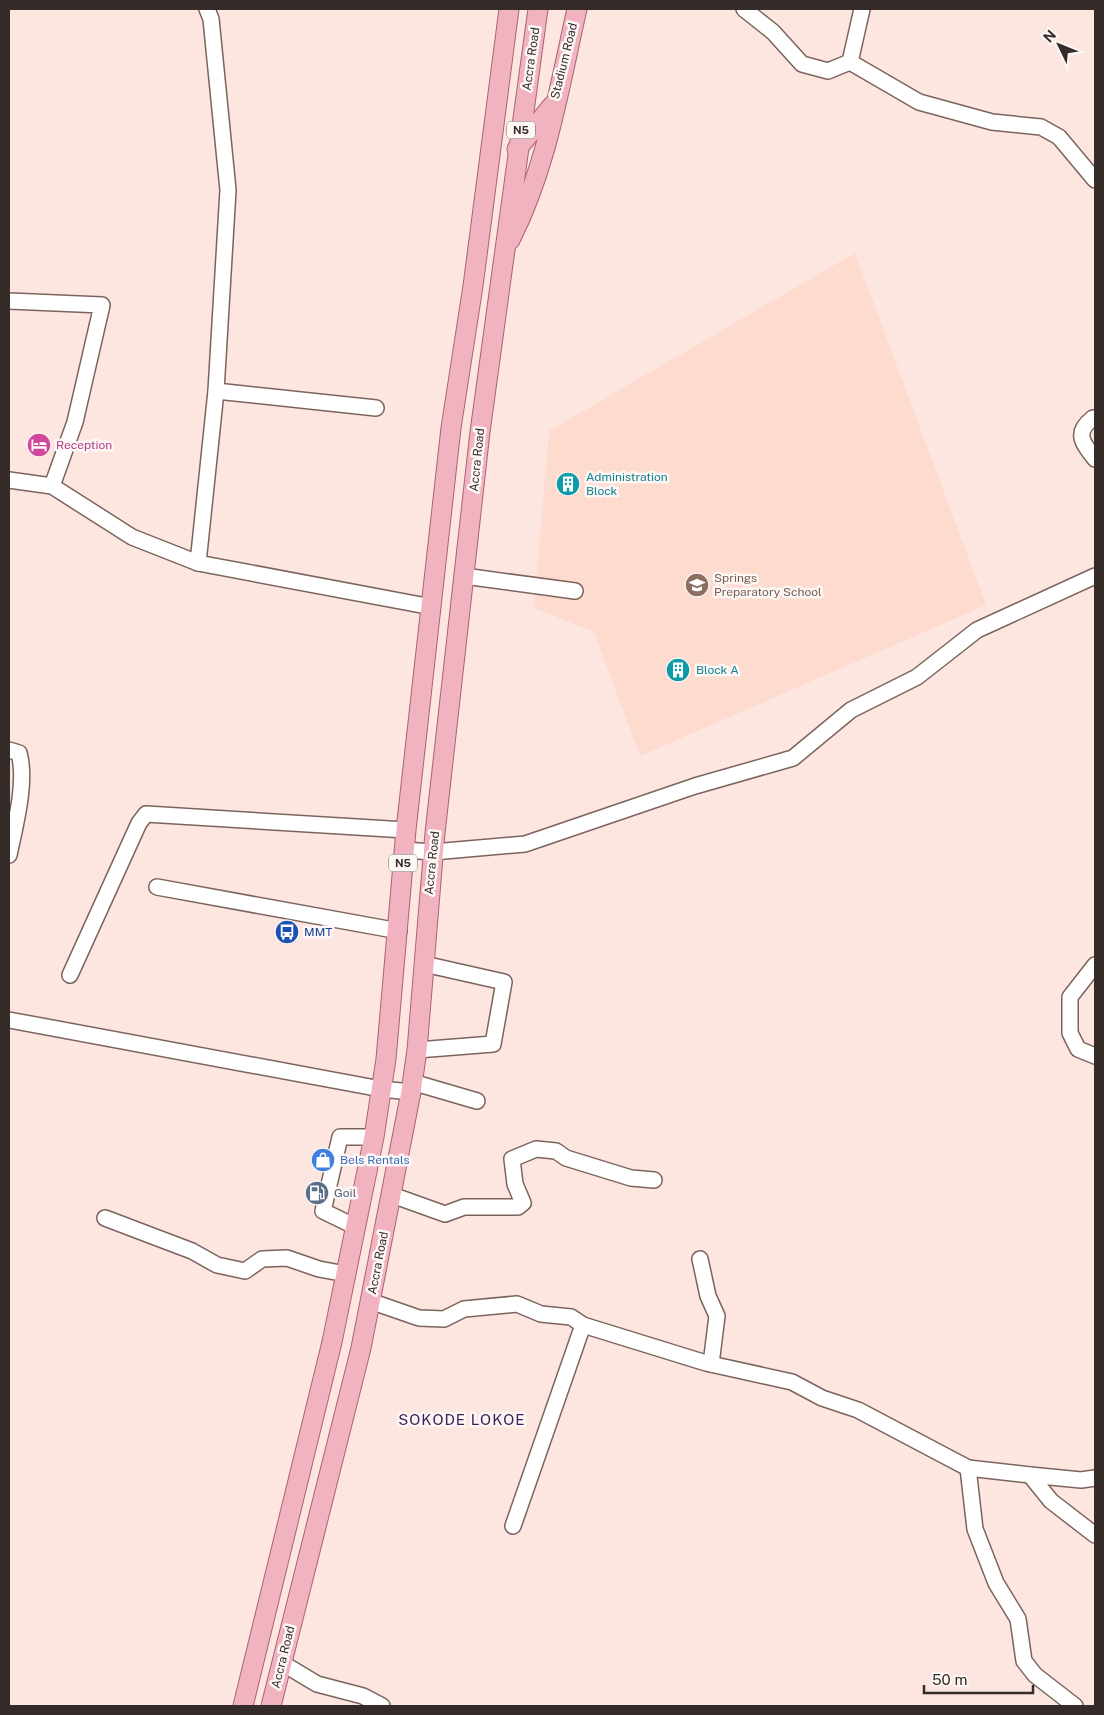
<svg xmlns="http://www.w3.org/2000/svg" width="1104" height="1715" font-family="'Public Sans',sans-serif">
	<style>
		.built { fill: #fddbcf }
		.lines { fill: none; stroke-linecap: round; stroke-linejoin: round }
		.minor-casing { stroke: #7b645c; stroke-width: 18 }
		.major-casing { stroke: #aa6370; stroke-width: 21 }
		.minor { stroke: #fff; stroke-width: 15 }
		.major { stroke: #f2b3c0; stroke-width: 19 }
		.labels { text-anchor: middle; dominant-baseline: central; stroke-width: 5; stroke-linejoin: round; paint-order: stroke }
		.shield { fill: #fdf7f5; stroke: #716866; stroke-width: 1 }
		.shield-label { font-size: 11px; font-weight: bold; fill: #352b28 }
		.street-label { font-size: 12px; fill: #352b28; stroke: #fdf7f5 }
		.hotel-label { font-size: 12px; fill: #b23c85; stroke: #fdf7f5; text-anchor: start }
		.culture-label { font-size: 12px; fill: #0d838f; stroke: #fdf7f5; text-anchor: start }
		.education-label { font-size: 12px; fill: #785e54; stroke: #fdf7f5; text-anchor: start }
		.transit-label { font-size: 12px; fill: #164399; stroke: #fdf7f5; text-anchor: start }
		.shop-label { font-size: 12px; fill: #366cbe; stroke: #fdf7f5; text-anchor: start }
		.service-label { font-size: 12px; fill: #4e5e75; stroke: #fdf7f5; text-anchor: start }
		.quarter-label { font-size: 15px; letter-spacing: 1px; fill: #3d215a; stroke: #fdf7f5 }
	</style>
	<rect width="100%" height="100%" fill="#fce6df"/>
	<polygon class="built" points="855,253 986,605 640,756 594,632 534,608 549,431"/>
	<g class="lines">
		<g class="minor-casing">
			<g id="minor">
				<polyline points="744,9 773,32 802,64 828,71 850,62"/>
				<polyline points="850,62 919,102 992,122 1041,127 1059,137 1095,180"/>
				<polyline points="850,62 862,9"/>
				<polyline points="9,301 102,305 75,422 52,486"/>
				<polyline points="216,391 376,408"/>
				<path d="M1093 418C1074 433 1082 442 1095 459"/>
				<polyline points="9,480 52,486 132,537 198,563 432,607"/>
				<polyline points="198,563 216,391 228,190 211,19 207,9"/>
				<polyline points="464,576 575,591"/>
				<path d="M9 750 19 753C27 782 15 826 9 855"/>
				<polyline points="404,850 433,852 525,844 695,786 793,758 851,710 917,677 977,630 1095,576"/>
				<polyline points="157,887 399,931"/>
				<polyline points="1095,965 1070,997 1070,1033 1078,1049 1095,1056"/>
				<polyline points="70,975 139,823 146,814 406,830"/>
				<polyline points="9,1020 381,1089 411,1092"/>
				<polyline points="417,1050 493,1044 504,982 424,964"/>
				<polyline points="412,1082 477,1101"/>
				<polyline points="392,1195 445,1214 464,1207 518,1207 523,1203 515,1184 512,1159 536,1149 556,1151 566,1158 631,1178 654,1180"/>
				<polyline points="105,1218 192,1251 217,1265 245,1271 262,1259 287,1258 319,1269 346,1274"/>
				<polyline points="356,1227 323,1211 340,1137 374,1137"/>
				<polyline points="700,1259 708,1296 717,1316 711,1364"/>
				<polyline points="370,1301 419,1318 444,1319 464,1309 517,1304 541,1314 571,1317 583,1325 706,1363 792,1382 822,1398 858,1410 968,1468 1030,1475 1081,1480 1095,1478"/>
				<polyline points="968,1468 975,1529 996,1583 1018,1619 1024,1661 1035,1675 1075,1706"/>
				<polyline points="1030,1475 1051,1501 1095,1535"/>
				<polyline points="513,1526 583,1325"/>
				<polyline points="282,1663 317,1684 363,1696 382,1706"/>
			</g>
		</g>
		<g class="major-casing">
			<g id="major">
				<polyline points="517,149 553,105"/>
				<path d="M510 240C547 167 559 88 577 9"/>
				<polyline points="243,1706 332,1342 374,1137 386,1059 406,830 451,428 473,286 509,9"/>
				<polyline points="271,1706 361,1348 411,1092 417,1050 435,833 480,432 538,9"/>
			</g>
		</g>
		<use href="#minor" class="minor"/>
		<use href="#major" class="major"/>
	</g>
	<defs>
		<g id="hotel-disc" transform="scale(1.25)"><circle r="9.5" fill="#d1479c" stroke="#fdf7f5"/><path d="M-6-4.5h1.5V1H6V5H4.5V3h-9V5H-6ZM-4 0a1.8 1.8 0 1 1 3.6 0ZM.5 0V-2.5h3Q6-2.5 6 0Z" fill="#fff"/></g>
		<g id="building-disc" transform="scale(1.25)"><circle r="9.5" fill="#0f9aa8" stroke="#fdf7f5"/><path d="M-4-6H4V6H1V3H-1V6H-4ZM-2.5-4.3h1.7v1.8h-1.7ZM.8-4.3h1.7v1.8H.8ZM-2.5-1h1.7V.8h-1.7ZM.8-1h1.7V.8H.8Z" fill="#fff"/></g>
		<g id="school-disc" transform="scale(1.25)"><circle r="9.5" fill="#8d6e63" stroke="#fdf7f5"/><path d="M0-5L7-2L0 1L-7-2ZM-4 1L0 2.5L4 1V4Q0 6-4 4Z" fill="#fff"/></g>
		<g id="bus-disc" transform="scale(1.25)"><circle r="9.5" fill="#1a4fb4" stroke="#fdf7f5"/><path d="M-5-6H5V4H4V6H2V4H-2V6H-4V4H-5ZM-3.5-4V0h7V-4ZM-3.5 1.2v1.5H-2V1.2ZM2 1.2v1.5H3.5V1.2Z" fill="#fff"/></g>
		<g id="shop-disc" transform="scale(1.25)"><circle r="9.5" fill="#3f7fe0" stroke="#fdf7f5"/><path d="M-5-2.5h2.3a2.7 3.5 0 0 1 5.4 0H5L5.5 6h-11ZM-1.5-2.5h3a1.5 2.3 0 0 0-3 0Z" fill="#fff"/></g>
		<g id="fuel-disc" transform="scale(1.25)"><circle r="9.5" fill="#5c6f8a" stroke="#fdf7f5"/><path d="M-5.5-6h7V0h2V4h1.3V-2.5L3-4.5l.8-.8L6-3V5H2.5V1h-1V6h-7ZM-4.2-4.7v3.2H.2V-4.7Z" fill="#fff"/></g>
	</defs>
	<g fill-rule="evenodd">
		<use href="#hotel-disc" x="39" y="445"/>
		<use href="#building-disc" x="568" y="484"/>
		<use href="#school-disc" x="697" y="585"/>
		<use href="#building-disc" x="678" y="670"/>
		<use href="#bus-disc" x="287" y="932"/>
		<use href="#shop-disc" x="323" y="1160"/>
		<use href="#fuel-disc" x="317" y="1193"/>
	</g>
	<g class="labels">
		<g class="shield">
			<rect x="507" y="121.5" width="28" height="17" rx="4"/>
			<rect x="389" y="854.5" width="28" height="17" rx="4"/>
		</g>
		<g class="shield-label">
			<text x="521" y="130">N5</text>
			<text x="403" y="863">N5</text>
		</g>
		<g class="street-label">
			<text transform="translate(531 59) rotate(-82)">Accra Road</text>
			<text transform="translate(564 61) rotate(-76)">Stadium Road</text>
			<text transform="translate(477 460) rotate(-84)">Accra Road</text>
			<text transform="translate(432 863) rotate(-84)">Accra Road</text>
			<text transform="translate(378 1263) rotate(-79)">Accra Road</text>
			<text transform="translate(283 1657) rotate(-76)">Accra Road</text>
		</g>
		<g class="hotel-label">
			<text x="56" y="445">Reception</text>
		</g>
		<g class="culture-label">
			<text x="586" y="477">Administration<tspan x="586" dy="14">Block</tspan></text>
			<text x="696" y="670">Block A</text>
		</g>
		<g class="education-label">
			<text x="714" y="578">Springs<tspan x="714" dy="14">Preparatory School</tspan></text>
		</g>
		<g class="transit-label">
			<text x="304" y="932">MMT</text>
		</g>
		<g class="shop-label">
			<text x="340" y="1160">Bels Rentals</text>
		</g>
		<g class="service-label">
			<text x="334" y="1193">Goil</text>
		</g>
		<g class="quarter-label">
			<text x="462" y="1419">SOKODE LOKOE</text>
		</g>
	</g>
	<rect width="1104" height="1715" fill="none" stroke="#352b28" stroke-width="20"/>
	<g transform="translate(1059 45) rotate(313)" stroke="#fdf7f5" stroke-width="4" paint-order="stroke">
	<path d="M0-4L9 19L0 12L-9 19Z" fill="#352b28"/>
	<text y="-8" font-size="14" font-weight="bold" text-anchor="middle" fill="#352b28">N</text>
	</g>
	<path d="M924 1685v8h109v-8" fill="none" stroke="#352b28" stroke-width="2.5"/>
	<text x="932" y="1685" font-size="15" fill="#352b28" stroke="#fdf7f5" stroke-width="4" paint-order="stroke">50 m</text>
</svg>
